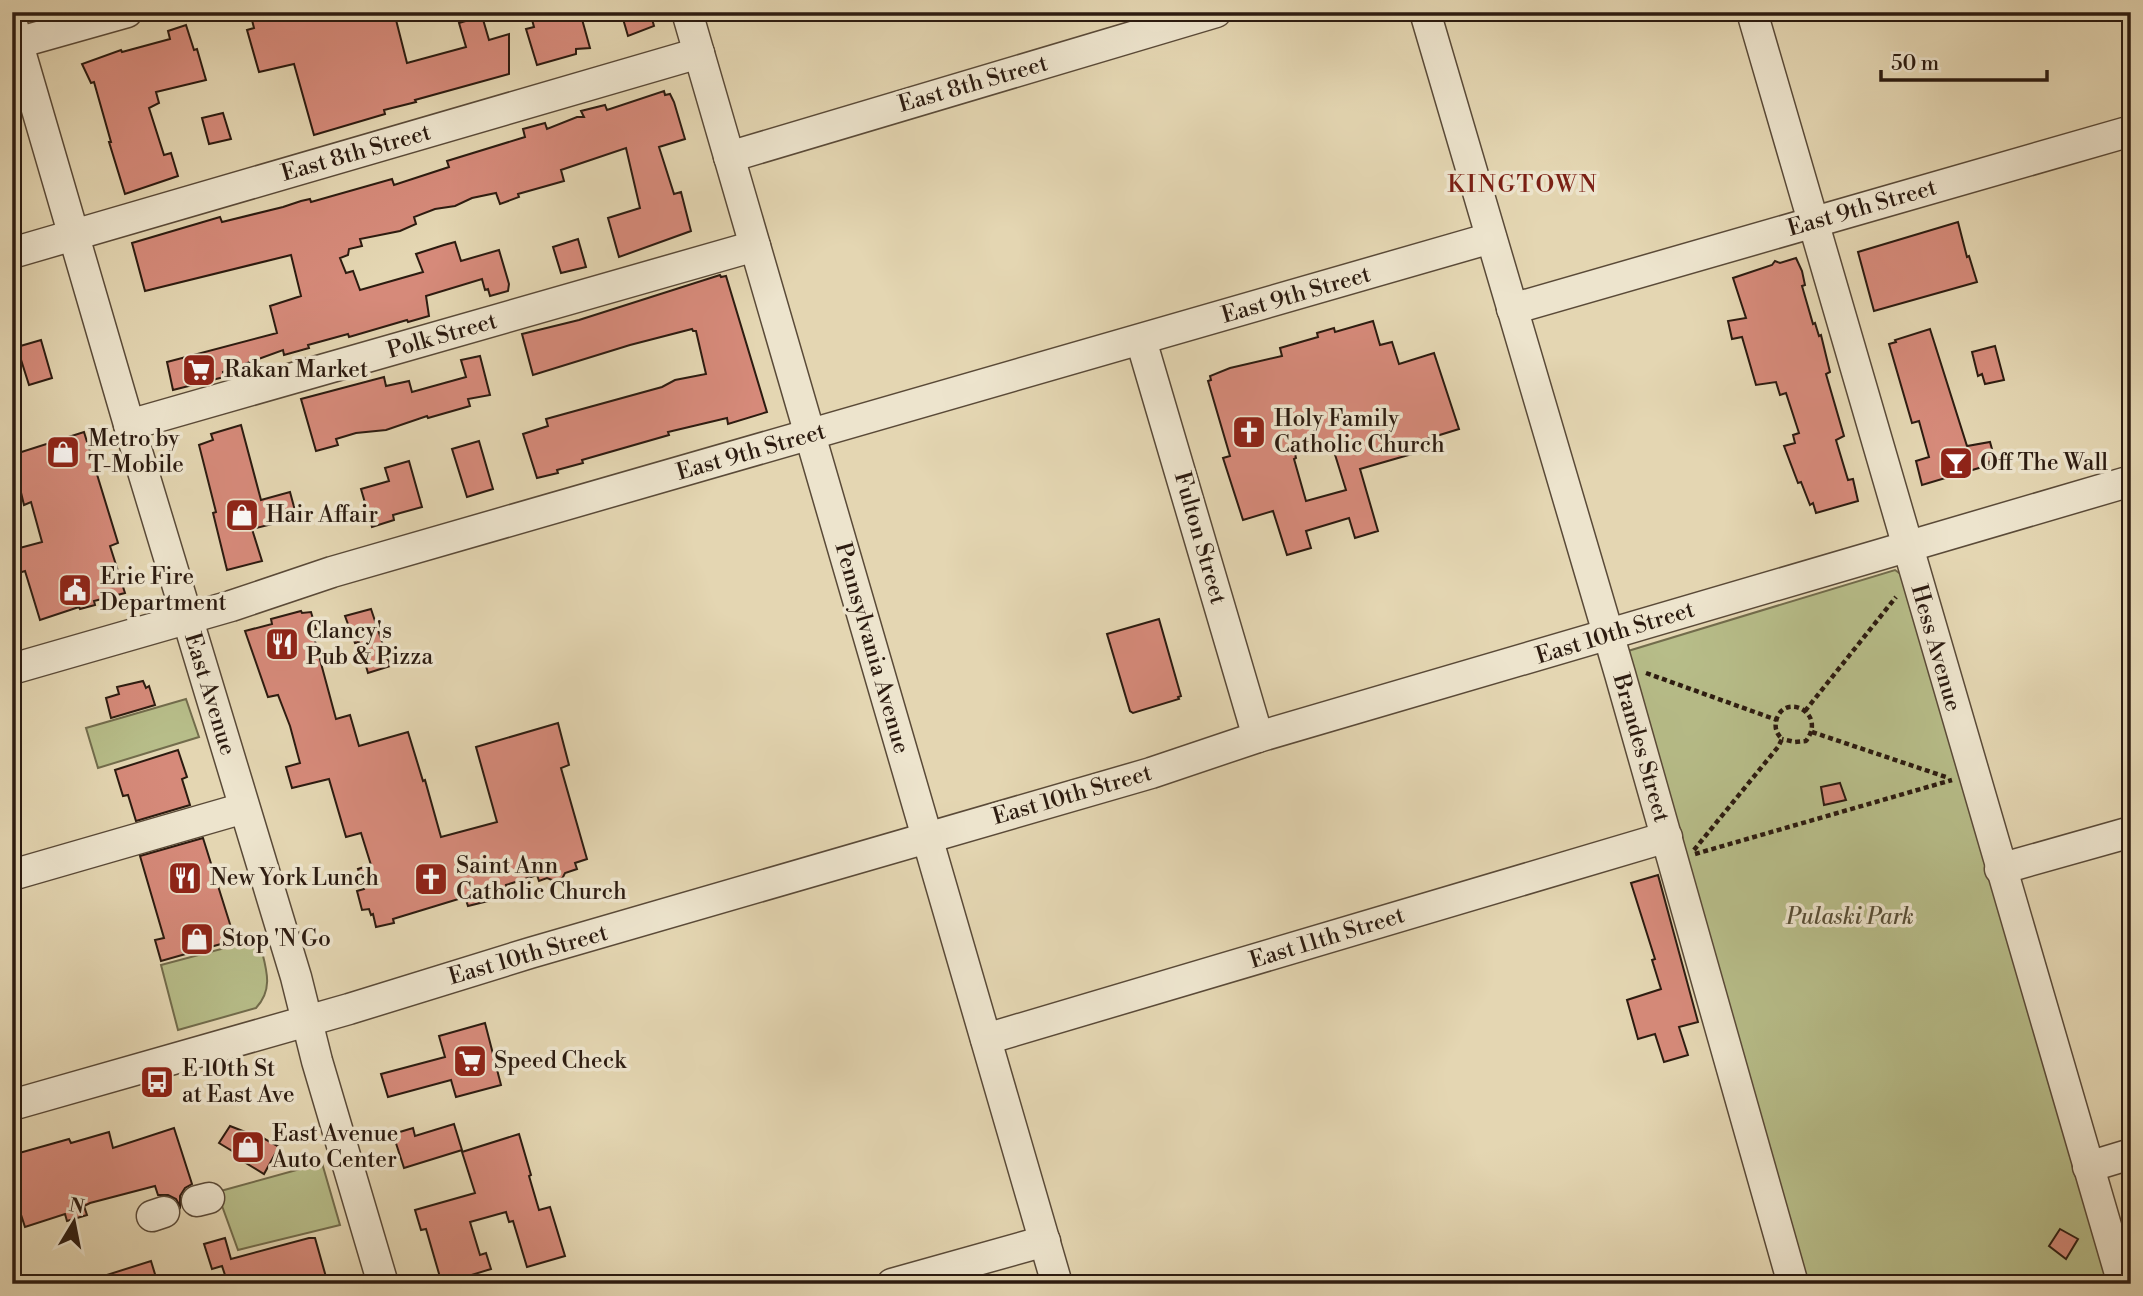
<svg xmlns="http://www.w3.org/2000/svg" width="2143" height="1296" font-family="'Libre Bodoni',serif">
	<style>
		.green { fill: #b7bd89; stroke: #726c4c; stroke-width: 2 }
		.building { fill: #d68a7a; stroke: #2c1b10; stroke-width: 2; fill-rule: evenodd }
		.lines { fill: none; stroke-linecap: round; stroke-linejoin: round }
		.minor-casing { stroke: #5a4a38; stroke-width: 33 }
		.path { stroke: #2c1b10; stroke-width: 4.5; stroke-dasharray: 5 3.5; stroke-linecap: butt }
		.minor { stroke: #ede4cd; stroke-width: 30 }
		.labels { text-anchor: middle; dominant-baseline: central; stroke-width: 7; stroke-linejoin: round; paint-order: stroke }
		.street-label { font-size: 23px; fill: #2c1b10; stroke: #ede4cd }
		.poi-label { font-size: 23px; fill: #2c1b10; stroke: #ede4cd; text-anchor: start }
		.park-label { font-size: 23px; font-style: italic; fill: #564c34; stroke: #ede4cd }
		.neighbourhood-label { font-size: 24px; letter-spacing: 2px; fill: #7a1f14; stroke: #ede4cd }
	</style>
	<rect width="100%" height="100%" fill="#e4d6b2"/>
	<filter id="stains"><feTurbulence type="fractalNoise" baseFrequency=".00286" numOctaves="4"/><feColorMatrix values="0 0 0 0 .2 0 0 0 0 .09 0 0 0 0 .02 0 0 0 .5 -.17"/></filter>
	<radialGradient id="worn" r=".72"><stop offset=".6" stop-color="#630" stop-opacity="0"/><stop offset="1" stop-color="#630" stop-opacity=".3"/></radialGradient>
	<g class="green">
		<polygon points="1895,570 1902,575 2110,1284 1806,1284 1628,651"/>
		<polygon points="186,699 199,737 98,768 86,728"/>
		<path d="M259 939C264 964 276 987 256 1008L178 1030 161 965Z"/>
		<polygon points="322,1163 340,1225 238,1250 217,1192"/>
	</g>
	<g class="building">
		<polygon points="261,12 270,12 271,18 293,12 394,12 407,63 466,47 459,23 482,16 489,40 509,34 509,74 415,100 416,102 384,110 385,114 314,135 294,64 259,72 247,30 254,28 251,16"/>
		<polygon points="530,12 580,12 590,48 576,49 576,54 537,65 526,29 534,27"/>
		<polygon points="621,12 650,12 654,26 628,36"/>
		<polygon points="186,25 194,50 197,49 206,80 156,92 159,103 149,108 164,155 171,153 178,176 125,194 109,142 111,142 94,82 91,83 82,64 121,50 122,52 170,39 168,31"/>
		<polygon points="664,91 665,95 670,94 674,102 685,139 659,147 674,194 681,192 691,231 619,257 608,218 640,208 626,148 561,170 564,181 518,194 519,197 500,204 496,193 472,198 455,206 435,209 414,217 416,224 400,231 360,239 362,246 349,249 348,255 340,258 346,273 353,271 360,290 423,272 416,254 444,245 455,242 461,261 499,250 509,284 508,291 490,296 488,289 485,290 482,279 426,296 429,316 408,322 407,320 349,337 348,334 308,345 309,348 284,355 283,350 223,372 224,377 173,390 167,362 277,333 270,306 301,296 291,255 145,291 132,243 220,217 222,222 283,207 301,201 310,199 311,202 392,179 394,185 449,167 447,161 525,137 523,129 545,123 547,129 577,117 584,117 581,111 605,105 607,110"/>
		<polygon points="223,113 231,139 209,144 202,118"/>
		<polygon points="1958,222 1967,257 1969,256 1977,282 1874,311 1858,252"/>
		<polygon points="578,239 586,267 561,273 553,247"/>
		<polygon points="1796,258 1802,271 1805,285 1802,286 1813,324 1815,323 1819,336 1821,335 1830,372 1826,374 1844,436 1836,440 1848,480 1853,479 1858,501 1816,513 1813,503 1810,505 1801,482 1798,483 1784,446 1795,443 1793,435 1799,433 1786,393 1780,395 1776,382 1756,385 1742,337 1732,339 1728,321 1746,318 1733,278 1772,265 1775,261 1780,263"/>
		<polygon points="720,275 721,277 726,276 767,412 728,424 727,418 668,432 669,435 582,460 583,463 557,470 558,473 537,478 523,434 548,426 546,419 662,387 675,380 706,374 696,331 693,331 692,329 630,345 533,375 522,334 579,320"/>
		<path d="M1373 321 1380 345 1392 342 1399 364 1434 353 1459 429 1417 442 1419 452 1360 469 1378 531 1355 538 1349 518 1306 531 1311 548 1287 555 1273 511 1243 520 1223 458 1230 456 1208 381 1211 380 1210 376 1230 368 1282 356 1280 348 1318 337 1317 333 1334 328 1335 332ZM1332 445 1346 490 1306 501 1294 459 1296 458 1295 454Z"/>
		<polygon points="1930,329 1967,446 1990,442 1995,460 1988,462 1989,465 1922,485 1916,461 1929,457 1919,421 1912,423 1889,344 1896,342 1895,340"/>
		<polygon points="41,340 52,378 29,385 17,347"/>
		<polygon points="1995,346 2004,380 1985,384 1982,374 1978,376 1972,352"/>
		<polygon points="480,356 490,395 468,399 470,406 428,418 427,416 386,430 356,433 336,439 338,445 316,451 301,399 384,377 386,386 409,381 412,392 466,377 461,360"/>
		<polygon points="241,425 261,500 290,492 297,518 252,529 262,561 227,570 213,513 216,512 199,445 213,440 211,434"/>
		<polygon points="84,432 118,543 110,546 125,593 94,601 95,605 80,609 79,607 40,620 25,571 12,575 12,550 42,542 31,502 24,505 18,480 12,482 12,455"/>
		<polygon points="479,441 493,489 467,497 452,449"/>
		<polygon points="409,461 422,507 393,515 394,520 372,527 361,489 389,481 385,468"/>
		<polygon points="371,609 390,666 368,673 359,642 355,643 345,616"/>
		<polygon points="301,611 302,613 311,612 316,629 312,630 336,719 350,715 359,746 408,732 423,781 425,780 441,837 497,822 476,747 558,723 569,765 561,768 587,859 575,863 577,869 565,873 560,883 547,878 539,881 537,875 506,885 508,893 491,898 492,900 468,906 465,897 393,919 394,923 376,927 373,914 371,915 369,909 362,910 357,891 364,889 358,869 371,865 361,833 346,837 329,779 292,788 286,767 300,763 290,726 278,695 268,697 245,631 272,624 271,619"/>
		<polygon points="1159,619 1181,696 1178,697 1179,699 1133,713 1130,711 1107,634"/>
		<polygon points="143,681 146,688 149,686 155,705 111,718 106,698 119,694 117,687"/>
		<polygon points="178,750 187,777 182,779 190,805 136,821 128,795 123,796 115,770"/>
		<polygon points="1840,783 1846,800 1824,805 1821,787"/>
		<polygon points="203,838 235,940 161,961 155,940 164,938 140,856"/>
		<polygon points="1658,875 1698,1022 1679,1027 1688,1055 1664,1062 1655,1034 1638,1039 1627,1000 1661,989 1652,960 1655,959 1631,883"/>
		<polygon points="485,1023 501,1085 456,1097 451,1080 388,1097 381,1074 445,1057 439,1036"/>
		<polygon points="454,1124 462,1150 404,1168 393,1134 413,1128 415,1136"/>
		<polygon points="230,1126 253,1135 254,1133 279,1147 264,1174 241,1160 242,1157 219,1143"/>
		<polygon points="174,1128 192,1184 185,1188 180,1196 180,1206 176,1199 168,1195 158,1195 155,1186 90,1203 84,1206 87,1215 67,1221 65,1214 25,1227 12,1187 12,1155 69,1139 71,1143 109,1132 113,1148"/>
		<polygon points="519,1134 531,1175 529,1176 539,1210 550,1207 565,1256 527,1267 513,1221 509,1222 506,1212 470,1222 480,1255 486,1253 491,1269 442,1284 426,1229 421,1230 415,1210 475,1193 462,1152"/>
		<polygon points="2060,1229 2078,1239 2066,1259 2049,1246"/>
		<polygon points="225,1238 231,1259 309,1238 315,1238 328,1284 228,1284 222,1266 212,1269 204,1244"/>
		<polygon points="151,1261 158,1284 91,1284 91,1280"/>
	</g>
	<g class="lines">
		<g class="minor-casing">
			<g id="minor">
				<polyline points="687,12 1057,1284"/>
				<polyline points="1425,12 1620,674 1793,1284"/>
				<polyline points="1752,12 2123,1284"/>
				<polyline points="12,24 135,445 296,977 317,1061 383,1284"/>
				<polyline points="17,43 127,12"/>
				<polyline points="729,157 1216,12"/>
				<polyline points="12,253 699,53"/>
				<polyline points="1512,309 2131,131"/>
				<polyline points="1141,340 1258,737"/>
				<polyline points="129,425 755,246"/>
				<polyline points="12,669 231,606 332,572 1491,238"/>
				<polyline points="2000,869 2131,832"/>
				<polyline points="12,875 244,808"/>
				<polyline points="986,1039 1667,837"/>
				<polyline points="12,1105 349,1009 530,953 1151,773 1258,737 2131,481"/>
				<polyline points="2088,1167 2131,1154"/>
				<polyline points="197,1201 209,1198"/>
				<polyline points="152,1216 164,1212"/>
				<polyline points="892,1284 1045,1241"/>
			</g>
		</g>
		<g class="path">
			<polyline points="1646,673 1777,720"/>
			<polyline points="1805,711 1896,597"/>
			<polyline points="1812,732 1949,778"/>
			<path d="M1694 850 1778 747 1782 739C1776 733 1774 727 1777 718 1786 693 1827 713 1806 741L1795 742 1782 739"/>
			<polyline points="1695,854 1952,780"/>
		</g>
		<use href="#minor" class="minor"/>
	</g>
	<defs>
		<g id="supermarket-square" transform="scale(1.75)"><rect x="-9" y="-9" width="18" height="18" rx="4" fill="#8f2418" stroke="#ede4cd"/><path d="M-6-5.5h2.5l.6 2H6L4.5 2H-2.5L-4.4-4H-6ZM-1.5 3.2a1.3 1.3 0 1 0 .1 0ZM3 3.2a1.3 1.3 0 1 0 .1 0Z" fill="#fff"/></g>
		<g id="church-square" transform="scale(1.75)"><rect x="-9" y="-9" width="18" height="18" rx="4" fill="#8f2418" stroke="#ede4cd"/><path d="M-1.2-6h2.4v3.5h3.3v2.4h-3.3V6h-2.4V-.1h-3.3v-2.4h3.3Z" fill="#fff"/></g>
		<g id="shop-square" transform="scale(1.75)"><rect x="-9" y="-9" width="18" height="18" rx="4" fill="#8f2418" stroke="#ede4cd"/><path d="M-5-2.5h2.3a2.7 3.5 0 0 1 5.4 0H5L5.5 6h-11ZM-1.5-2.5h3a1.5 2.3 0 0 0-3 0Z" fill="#fff"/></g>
		<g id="bar-square" transform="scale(1.75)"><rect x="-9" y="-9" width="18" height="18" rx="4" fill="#8f2418" stroke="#ede4cd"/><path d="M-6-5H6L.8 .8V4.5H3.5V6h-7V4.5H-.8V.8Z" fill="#fff"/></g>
		<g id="civic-square" transform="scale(1.75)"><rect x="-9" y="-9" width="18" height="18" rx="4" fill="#8f2418" stroke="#ede4cd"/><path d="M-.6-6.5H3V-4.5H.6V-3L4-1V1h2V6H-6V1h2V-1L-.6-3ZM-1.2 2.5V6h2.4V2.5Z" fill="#fff"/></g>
		<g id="restaurant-square" transform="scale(1.75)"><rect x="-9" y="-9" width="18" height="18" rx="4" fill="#8f2418" stroke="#ede4cd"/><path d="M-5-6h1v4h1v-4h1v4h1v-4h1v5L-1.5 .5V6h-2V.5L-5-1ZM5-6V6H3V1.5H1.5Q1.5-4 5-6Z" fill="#fff"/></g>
		<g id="bus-square" transform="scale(1.75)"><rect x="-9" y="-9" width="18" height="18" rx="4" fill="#8f2418" stroke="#ede4cd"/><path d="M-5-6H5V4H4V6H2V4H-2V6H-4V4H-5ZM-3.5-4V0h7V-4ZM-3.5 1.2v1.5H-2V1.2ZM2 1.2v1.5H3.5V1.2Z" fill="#fff"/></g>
	</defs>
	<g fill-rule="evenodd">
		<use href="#supermarket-square" x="199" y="370"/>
		<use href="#church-square" x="1249" y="432"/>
		<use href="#shop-square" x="63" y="452"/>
		<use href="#bar-square" x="1956" y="463"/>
		<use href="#shop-square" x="242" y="515"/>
		<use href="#civic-square" x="75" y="590"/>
		<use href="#restaurant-square" x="282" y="644"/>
		<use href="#restaurant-square" x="185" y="878"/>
		<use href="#church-square" x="431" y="879"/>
		<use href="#shop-square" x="197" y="939"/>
		<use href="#supermarket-square" x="470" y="1061"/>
		<use href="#bus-square" x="157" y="1082"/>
		<use href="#shop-square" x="248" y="1147"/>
	</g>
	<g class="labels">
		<g class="street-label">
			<text transform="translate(973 84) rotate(-16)">East 8th Street</text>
			<text transform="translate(356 153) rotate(-16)">East 8th Street</text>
			<text transform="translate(1862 208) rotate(-16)">East 9th Street</text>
			<text transform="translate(1296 295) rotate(-16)">East 9th Street</text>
			<text transform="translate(442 336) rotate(-16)">Polk Street</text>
			<text transform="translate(751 452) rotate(-16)">East 9th Street</text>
			<text transform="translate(1200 538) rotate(74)">Fulton Street</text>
			<text transform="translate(1615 633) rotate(-17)">East 10th Street</text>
			<text transform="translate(872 648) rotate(74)">Pennsylvania Avenue</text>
			<text transform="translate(1936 648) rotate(74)">Hess Avenue</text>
			<text transform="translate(210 694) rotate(73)">East Avenue</text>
			<text transform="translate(1641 748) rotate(74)">Brandes Street</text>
			<text transform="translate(1072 795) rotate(-16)">East 10th Street</text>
			<text transform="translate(1327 938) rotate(-17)">East 11th Street</text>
			<text transform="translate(528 955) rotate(-16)">East 10th Street</text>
		</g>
		<g class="poi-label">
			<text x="224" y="370">Rakan Market</text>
			<text x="1274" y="419">Holy Family<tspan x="1274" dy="26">Catholic Church</tspan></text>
			<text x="88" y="439">Metro by<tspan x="88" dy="26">T-Mobile</tspan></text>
			<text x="1980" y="463">Off The Wall</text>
			<text x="266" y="515">Hair Affair</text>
			<text x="100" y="577">Erie Fire<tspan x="100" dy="26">Department</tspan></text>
			<text x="306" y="631">Clancy's<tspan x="306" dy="26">Pub &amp; Pizza</tspan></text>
			<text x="456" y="866">Saint Ann<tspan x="456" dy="26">Catholic Church</tspan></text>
			<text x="210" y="878">New York Lunch</text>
			<text x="222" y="939">Stop 'N Go</text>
			<text x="494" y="1061">Speed Check</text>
			<text x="182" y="1069">E 10th St<tspan x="182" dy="26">at East Ave</tspan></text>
			<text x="272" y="1134">East Avenue<tspan x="272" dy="26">Auto Center</tspan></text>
		</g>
		<g class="park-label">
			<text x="1850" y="917">Pulaski Park</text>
		</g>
		<g class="neighbourhood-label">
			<text x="1523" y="185">KINGTOWN</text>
		</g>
	</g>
	<rect width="2143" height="1296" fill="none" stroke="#e4d6b2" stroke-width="42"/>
	<rect x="14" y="14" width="2115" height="1268" fill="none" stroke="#2c1b10" stroke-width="3.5"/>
	<rect x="21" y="21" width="2101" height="1254" fill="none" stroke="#2c1b10" stroke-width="2"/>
	<g transform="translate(74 1222) rotate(10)" stroke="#ede4cd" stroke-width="5" paint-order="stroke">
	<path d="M0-5L12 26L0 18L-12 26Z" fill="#2c1b10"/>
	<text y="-10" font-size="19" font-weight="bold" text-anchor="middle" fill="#2c1b10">N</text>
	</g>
	<path d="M1881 70v10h166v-10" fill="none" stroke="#2c1b10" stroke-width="3.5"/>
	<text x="1891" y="70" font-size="21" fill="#2c1b10" stroke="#ede4cd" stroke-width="5" paint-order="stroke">50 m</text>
	<rect width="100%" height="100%" filter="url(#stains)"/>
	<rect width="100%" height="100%" fill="url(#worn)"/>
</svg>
